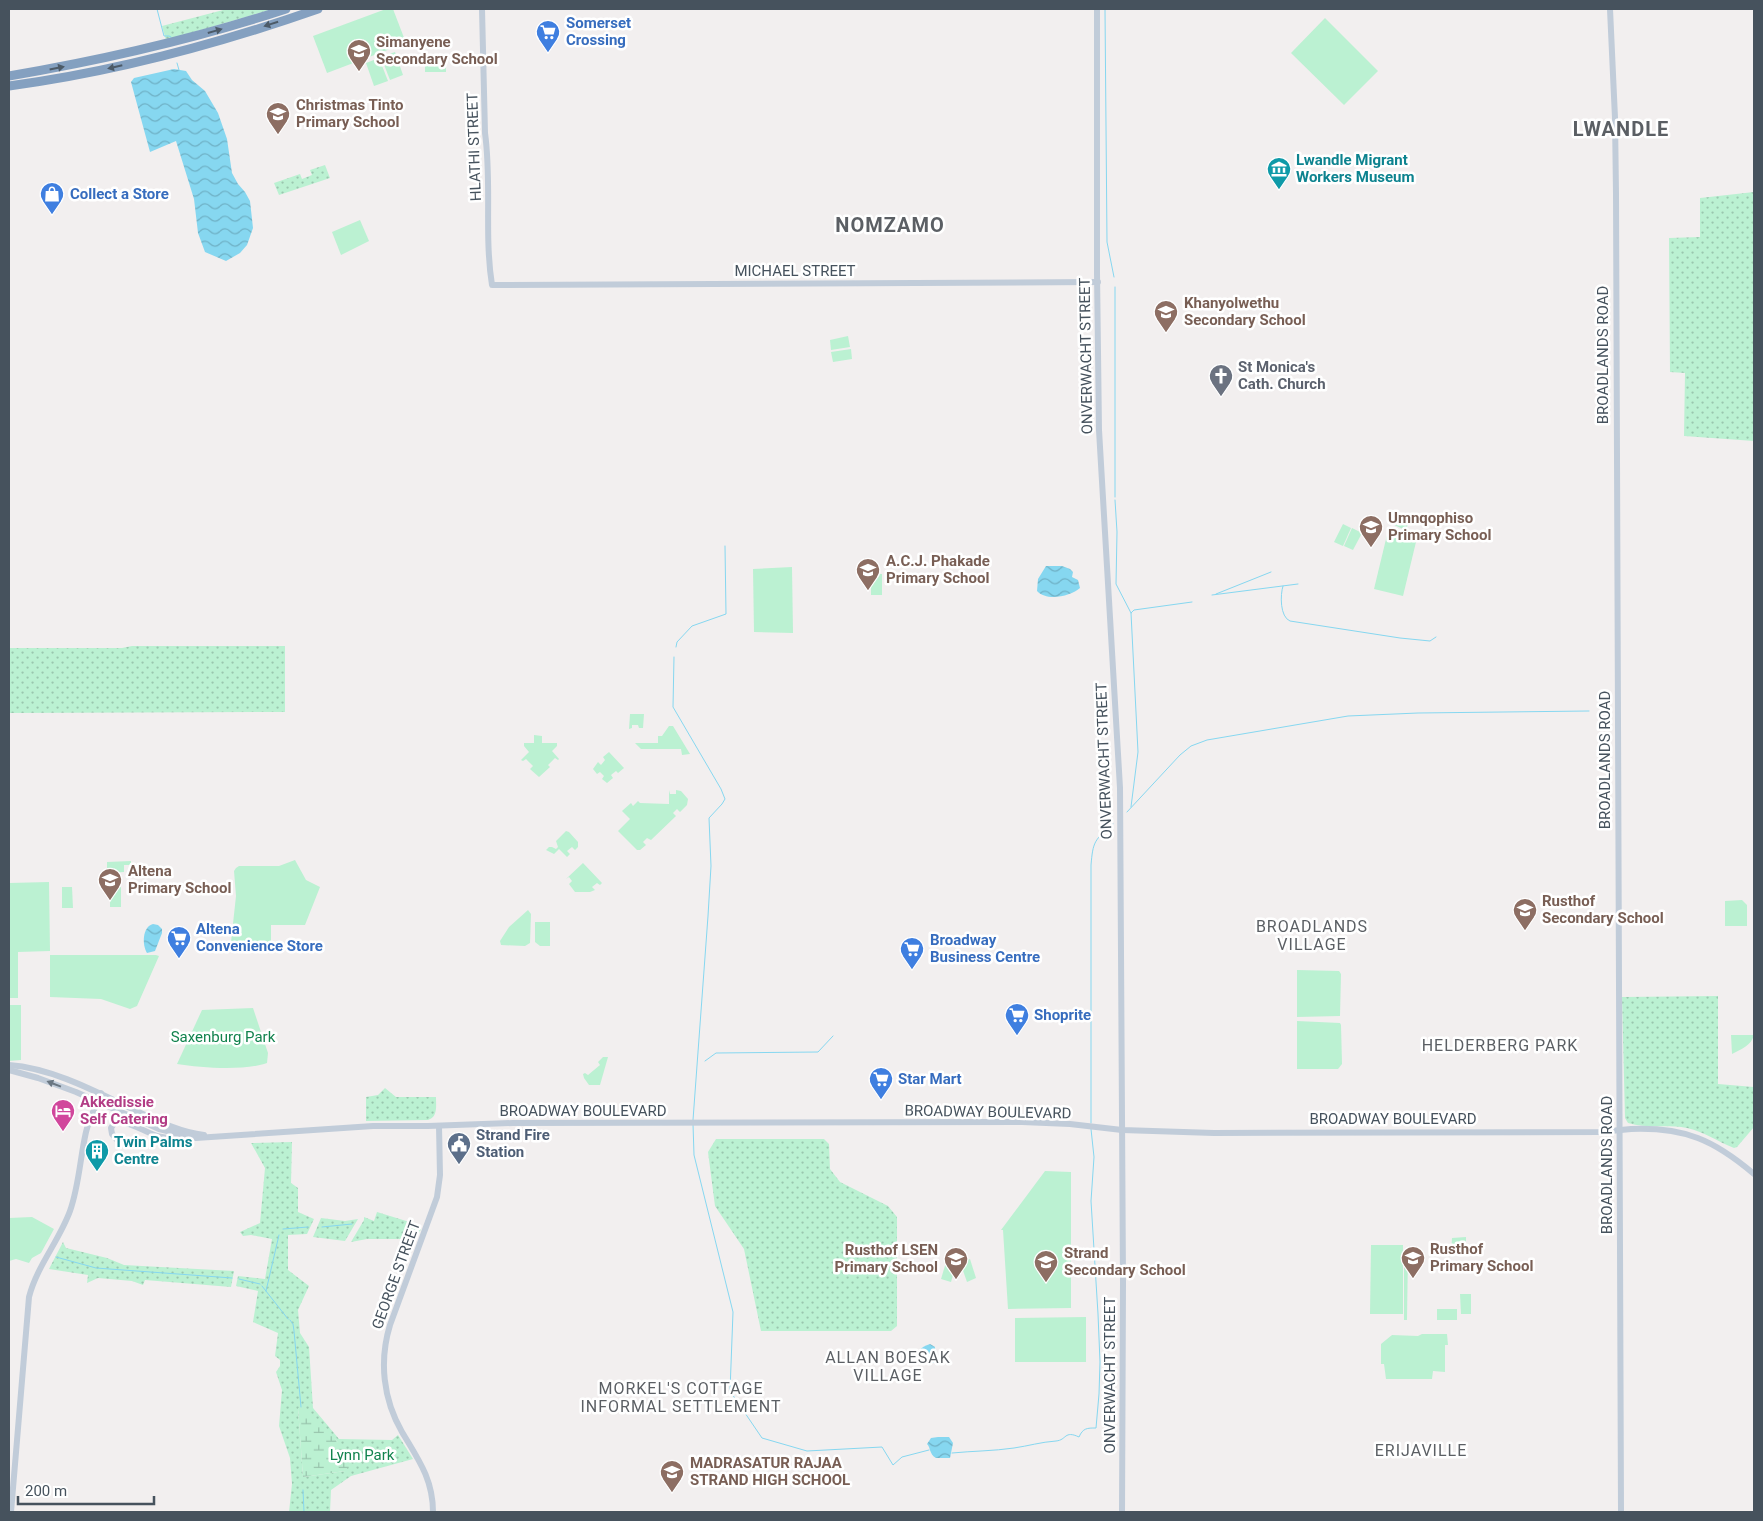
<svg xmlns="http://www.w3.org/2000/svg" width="1763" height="1521" font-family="Roboto,sans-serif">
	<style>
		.grass { fill: url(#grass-dots); fill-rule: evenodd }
		.wetland { fill: url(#wetland-marsh) }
		.park { fill: #bbf1d2 }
		.water { fill: url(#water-waves) }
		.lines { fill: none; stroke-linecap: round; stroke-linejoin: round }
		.stream { stroke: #86d7f0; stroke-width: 1 }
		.secondary { stroke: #c1ccd9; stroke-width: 6 }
		.highway { stroke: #84a0c0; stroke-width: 9 }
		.oneway { fill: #4c5a67 }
		.oneway2 { fill: #6b7782 }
		.labels { text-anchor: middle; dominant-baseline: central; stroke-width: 5; stroke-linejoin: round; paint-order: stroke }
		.shop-label { font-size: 15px; font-weight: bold; fill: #366cbe; stroke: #fff; text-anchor: start }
		.education-label { font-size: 15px; font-weight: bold; fill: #785e54; stroke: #fff; text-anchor: start }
		.street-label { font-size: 15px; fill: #46525d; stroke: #fff }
		.culture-label { font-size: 15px; font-weight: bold; fill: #0d838f; stroke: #fff; text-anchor: start }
		.worship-label { font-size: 15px; font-weight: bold; fill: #5b616d; stroke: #fff; text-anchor: start }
		.park-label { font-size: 15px; fill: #12834e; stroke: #fff }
		.hotel-label { font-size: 15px; font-weight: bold; fill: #b23c85; stroke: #fff; text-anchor: start }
		.service-label { font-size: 15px; font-weight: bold; fill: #4e5e75; stroke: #fff; text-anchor: start }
		.neighbourhood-label { font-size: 16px; letter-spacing: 1px; fill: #5b5f64; stroke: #fff }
		.district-label { font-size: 20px; font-weight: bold; letter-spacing: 1px; fill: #5b5f64; stroke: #fff }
	</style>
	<defs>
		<pattern id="grass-dots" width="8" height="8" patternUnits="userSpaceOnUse" patternTransform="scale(1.25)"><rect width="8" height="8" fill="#bbf1d2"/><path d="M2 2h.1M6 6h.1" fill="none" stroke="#9ac6ae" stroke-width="1.8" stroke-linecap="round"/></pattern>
		<pattern id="wetland-marsh" width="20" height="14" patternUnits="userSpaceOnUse" patternTransform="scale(1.25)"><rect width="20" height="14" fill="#bbf1d2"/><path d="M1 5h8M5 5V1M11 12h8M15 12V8" fill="none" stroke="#9ac6ae"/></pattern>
		<pattern id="water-waves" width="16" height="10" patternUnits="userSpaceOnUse" patternTransform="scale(1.25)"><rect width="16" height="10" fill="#86d7f0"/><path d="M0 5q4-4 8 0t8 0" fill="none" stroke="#6fb1c6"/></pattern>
	</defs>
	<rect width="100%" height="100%" fill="#f2efef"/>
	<g class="grass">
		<polygon points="227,9 273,9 166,40 162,26"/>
		<polygon points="325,165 330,178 279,195 274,183 300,174 302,179 312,175 310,170"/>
		<polygon points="1754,192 1754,441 1684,436 1685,373 1670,372 1669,238 1700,237 1700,198"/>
		<polygon points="132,646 285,646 285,712 9,713 9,648 122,648"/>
		<path d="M1718 996V1084L1754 1087V1127L1737 1147 1734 1148C1718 1142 1705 1132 1687 1128 1668 1124 1647 1129 1628 1123L1625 1118 1622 997Z"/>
		<path d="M385 1088 396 1097H436C436 1106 438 1117 428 1120L366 1121V1097L378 1095Z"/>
		<polygon points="716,1139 824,1139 829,1144 830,1169 840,1182 888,1206 897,1217 897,1326 891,1331 761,1331 744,1249 715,1206 708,1152"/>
		<path d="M292 1142 291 1183 298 1188V1212L314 1219 307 1234 288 1235V1270L309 1286 298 1310 300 1333 309 1347 313 1408 339 1439 392 1440 398 1435 413 1459 351 1476 331 1490 330 1512H289L292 1484 290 1458 279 1426 282 1390 276 1372 280 1366V1360L275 1356 278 1333 253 1322 258 1291 236 1286 238 1276 265 1279 272 1239 251 1235 243 1236 240 1232 260 1223 265 1168 251 1143ZM298 1408 309 1413 337 1441 345 1471 303 1477Z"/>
		<polygon points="377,1212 416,1224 421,1229 416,1239 367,1239 351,1242 364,1220 364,1217 374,1221"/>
		<polygon points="321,1218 345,1221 358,1219 345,1241 313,1237"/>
		<polygon points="63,1242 66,1248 107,1258 124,1265 234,1271 231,1287 145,1280 143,1285 132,1281 98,1278 87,1283 88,1275 49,1269"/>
	</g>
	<path class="wetland" d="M303 1407C321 1422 342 1441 349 1465L345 1471 303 1477 298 1408Z"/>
	<g class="park">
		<polygon points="386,9 393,9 406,43 327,73 313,36"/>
		<polygon points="1325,18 1378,71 1344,105 1291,53"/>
		<polygon points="395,52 403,75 390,80 381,57"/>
		<polygon points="379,58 388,81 374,86 366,63"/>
		<rect x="425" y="61" width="21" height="11"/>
		<polygon points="360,220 369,241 341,255 332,232"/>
		<polygon points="848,336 850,347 831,350 830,340"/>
		<polygon points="851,349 852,359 833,362 831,352"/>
		<polygon points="1395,514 1410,521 1405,530 1390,523"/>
		<polygon points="1343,524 1351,528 1343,546 1334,542"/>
		<polygon points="1352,528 1362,533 1353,550 1344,546"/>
		<polygon points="1387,535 1416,542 1403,596 1374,589"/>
		<polygon points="792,567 793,633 754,632 753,569"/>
		<rect x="871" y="574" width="11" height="21"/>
		<polygon points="630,714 644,714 643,728 639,728 638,725 632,725 632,728 629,729"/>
		<polygon points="669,726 673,726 690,754 682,755 681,749 641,749 635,743 658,743 658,736 662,736"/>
		<polygon points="534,735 542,736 542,743 557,743 557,746 552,751 559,759 558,760 555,758 548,765 550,767 539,777 530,769 533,766 526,759 523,761 521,760 529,752 524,746 524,743 534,743"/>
		<polygon points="609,752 624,768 618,773 616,771 611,775 613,778 607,783 602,779 604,776 600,772 597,774 593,769 598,762 601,765 605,760 603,757"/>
		<polygon points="669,790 670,794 676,794 676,790 681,791 688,799 687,805 680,812 677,809 673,813 676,816 651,840 647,838 643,842 646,845 640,850 637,850 618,831 630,819 622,811 631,803 633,806 638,801 640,803 669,804"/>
		<polygon points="566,831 569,832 578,842 578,847 575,850 572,847 567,851 570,854 567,857 559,849 554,854 546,850 549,847 552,847 556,849 558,847 556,841"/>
		<polygon points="295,860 306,880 320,887 305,925 271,925 271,949 237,950 234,948 231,942 236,896 234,871 236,868 239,866 279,866"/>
		<polygon points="131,861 131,865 124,865 124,872 107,873 107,862"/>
		<polygon points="583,863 602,883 600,885 597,883 592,887 595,890 590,892 575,892 569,884 572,881 569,877 566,879"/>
		<polygon points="49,882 50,951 18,952 18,998 9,998 9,883"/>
		<polygon points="62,887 72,887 73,908 62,908"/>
		<rect x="110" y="887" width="11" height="20"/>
		<polygon points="1742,900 1747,905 1747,926 1725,926 1725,901"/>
		<polygon points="528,910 531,914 530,943 525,946 501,945 500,941 509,927"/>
		<polygon points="535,922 550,922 550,946 540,946 535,942"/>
		<polygon points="50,955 156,955 159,956 137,1006 130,1009 101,999 50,997"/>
		<polygon points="1297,970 1339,971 1341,974 1340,1016 1297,1017"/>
		<polygon points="9,1005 21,1005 21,1060 9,1061"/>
		<path d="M253 1008 268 1053 267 1063C244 1071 202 1068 177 1064L202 1010Z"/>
		<polygon points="1297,1021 1340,1023 1341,1025 1342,1064 1338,1069 1297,1069"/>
		<path d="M1731 1035H1754C1751 1046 1741 1049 1732 1054Z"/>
		<polygon points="603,1057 608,1057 600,1085 589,1085 584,1078 583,1074 585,1073 588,1075 600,1065 598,1062"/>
		<polygon points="1045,1171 1071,1172 1071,1308 1008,1309 1003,1230 1001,1230"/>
		<polygon points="32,1217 54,1229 41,1253 32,1258 29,1263 16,1259 9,1261 9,1218"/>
		<polygon points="1466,1237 1466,1250 1468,1251 1468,1253 1451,1253 1452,1238"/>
		<polygon points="1371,1245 1403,1245 1403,1314 1370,1314"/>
		<polygon points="1404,1252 1408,1252 1407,1320 1404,1320"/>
		<polygon points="947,1259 957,1262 951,1282 941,1279"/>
		<polygon points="970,1259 976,1278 967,1282 960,1262"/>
		<polygon points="1460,1294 1471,1294 1471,1314 1461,1314"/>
		<rect x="1437" y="1309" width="20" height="11"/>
		<polygon points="1086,1317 1086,1362 1015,1362 1015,1318"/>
		<polygon points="1422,1334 1447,1334 1448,1345 1445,1345 1445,1372 1433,1371 1432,1379 1386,1379 1384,1364 1381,1364 1381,1344 1392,1335 1418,1336"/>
	</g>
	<g class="water">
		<polygon points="174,69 186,71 192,80 205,91 218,113 227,139 232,173 238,184 245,192 250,201 253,228 247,245 240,253 226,261 205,252 198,233 194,199 176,141 150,152 131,82 134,78"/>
		<path d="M1046 566H1062L1070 569 1073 572 1072 577 1078 580 1080 588C1071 596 1047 602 1037 591L1038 579Z"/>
		<path d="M153 924 158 925 162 929V933L155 951 147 953C142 945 142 927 153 924Z"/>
		<path d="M930 1344 935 1347 934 1363H915C913 1353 921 1347 930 1344Z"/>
		<path d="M938 1437H949L953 1443 950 1458H936C929 1454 931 1448 927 1444L931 1438Z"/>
	</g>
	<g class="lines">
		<g class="stream">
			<polyline points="157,9 164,36 169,36 171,37"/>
			<polyline points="1105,9 1107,242 1114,277"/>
			<polyline points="177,63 179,70"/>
			<polyline points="1115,287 1115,497"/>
			<polyline points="1115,500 1117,532 1116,584 1131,613"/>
			<path d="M1283 586C1280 595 1280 617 1290 621L1400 638 1430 641 1436 637"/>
			<polyline points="1216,594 1271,572"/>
			<polyline points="1212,595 1298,584"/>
			<polyline points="676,647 677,642 692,626 726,614 725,546"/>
			<polyline points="674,657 673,707 721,789 725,799 722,804 709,818 711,866 708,916 693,1120"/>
			<polyline points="1131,807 1138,752 1131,613 1134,610 1192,602"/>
			<polyline points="1127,812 1180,755 1191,746 1207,740 1348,716 1418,713 1589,711"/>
			<polyline points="705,1061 716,1053 818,1052 833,1036"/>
			<path d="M1091 1123V865C1093 842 1094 840 1113 824"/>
			<polyline points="693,1124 694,1155 733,1312 730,1391 762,1438 807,1451 882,1447 893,1465 902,1457 929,1450"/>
			<polyline points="322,1227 352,1224"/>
			<polyline points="283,1229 308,1227"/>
			<polyline points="56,1257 96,1268 232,1278"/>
			<polyline points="239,1279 260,1284"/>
			<polyline points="262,1286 288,1319"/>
			<polyline points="266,1291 279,1235"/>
			<polyline points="290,1320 293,1324 294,1331 301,1407"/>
			<path d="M952 1453C972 1451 994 1451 1014 1448 1028 1446 1041 1442 1056 1441 1067 1440 1064 1430 1079 1437 1083 1428 1087 1428 1096 1428L1099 1394 1100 1362 1098 1314 1091 1201 1094 1157 1091 1129"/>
			<polyline points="303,1490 304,1512"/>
		</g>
		<g class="secondary">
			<path d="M482 9 485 133C492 183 484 235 492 285L1098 282"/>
			<polyline points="1097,9 1097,273 1099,430 1120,788 1123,1282 1122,1512"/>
			<polyline points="1610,9 1615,118 1616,194 1621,1512"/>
			<path d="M9 1065C50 1068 91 1089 128 1107 152 1118 177 1132 204 1135"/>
			<path d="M9 1070 38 1078 76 1092 159 1129 196 1138 373 1126H428L513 1123 1022 1122 1070 1124 1122 1130 1214 1133 1600 1132C1611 1131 1621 1130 1631 1129 1685 1127 1714 1140 1754 1174"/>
			<path d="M119 1142 112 1134 111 1128 115 1122 120 1121C147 1128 152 1141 185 1138"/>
			<path d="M11 1512 29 1297C37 1266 59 1241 70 1211 79 1186 80 1158 86 1132 89 1119 96 1106 101 1093"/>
			<path d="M433 1512C433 1479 418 1459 402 1432 383 1399 379 1361 390 1325L437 1197 440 1175 439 1126"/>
		</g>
		<g class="highway">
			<path d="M9 76C103 60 195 39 286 9"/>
			<path d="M9 86C114 72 218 44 318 9"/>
		</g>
	</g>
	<defs><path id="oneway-solid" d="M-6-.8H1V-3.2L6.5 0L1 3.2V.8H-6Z" transform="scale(1.25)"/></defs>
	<g class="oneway">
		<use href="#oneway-solid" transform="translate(271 24) rotate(162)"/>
		<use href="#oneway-solid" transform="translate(215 31) rotate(-16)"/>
		<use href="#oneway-solid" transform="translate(115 67) rotate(167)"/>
		<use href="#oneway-solid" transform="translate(57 68) rotate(-11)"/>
	</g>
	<use class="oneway2" href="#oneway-solid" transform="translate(54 1084) rotate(-159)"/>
	<defs>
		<g id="supermarket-pin" transform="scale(1.25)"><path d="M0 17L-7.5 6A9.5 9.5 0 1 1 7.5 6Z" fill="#3f7fe0" stroke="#fff"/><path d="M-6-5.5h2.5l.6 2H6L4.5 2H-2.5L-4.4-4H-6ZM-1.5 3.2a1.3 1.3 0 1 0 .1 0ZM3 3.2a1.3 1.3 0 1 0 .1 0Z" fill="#fff"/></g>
		<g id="school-pin" transform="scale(1.25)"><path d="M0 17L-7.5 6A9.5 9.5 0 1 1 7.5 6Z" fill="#8d6e63" stroke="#fff"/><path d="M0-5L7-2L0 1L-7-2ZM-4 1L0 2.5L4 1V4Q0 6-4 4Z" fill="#fff"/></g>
		<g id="museum-pin" transform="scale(1.25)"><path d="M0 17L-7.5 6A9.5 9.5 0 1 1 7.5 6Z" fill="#0f9aa8" stroke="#fff"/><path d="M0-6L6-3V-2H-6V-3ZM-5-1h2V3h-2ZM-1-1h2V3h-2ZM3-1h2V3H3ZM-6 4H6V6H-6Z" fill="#fff"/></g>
		<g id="shop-pin" transform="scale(1.25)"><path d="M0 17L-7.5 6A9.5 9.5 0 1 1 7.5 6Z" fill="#3f7fe0" stroke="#fff"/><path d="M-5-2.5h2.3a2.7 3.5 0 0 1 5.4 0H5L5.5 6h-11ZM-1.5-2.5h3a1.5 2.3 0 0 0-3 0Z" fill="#fff"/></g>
		<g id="church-pin" transform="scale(1.25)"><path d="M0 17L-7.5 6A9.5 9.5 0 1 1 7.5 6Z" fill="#6b7280" stroke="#fff"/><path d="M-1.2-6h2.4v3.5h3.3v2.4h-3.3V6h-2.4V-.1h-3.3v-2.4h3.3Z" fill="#fff"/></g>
		<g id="hotel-pin" transform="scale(1.25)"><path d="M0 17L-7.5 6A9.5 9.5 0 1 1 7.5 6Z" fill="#d1479c" stroke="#fff"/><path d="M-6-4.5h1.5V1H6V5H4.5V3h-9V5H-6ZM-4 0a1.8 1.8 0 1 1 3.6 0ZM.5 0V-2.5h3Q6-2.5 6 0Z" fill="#fff"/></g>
		<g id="civic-pin" transform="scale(1.25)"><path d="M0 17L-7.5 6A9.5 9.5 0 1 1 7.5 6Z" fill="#5c6f8a" stroke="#fff"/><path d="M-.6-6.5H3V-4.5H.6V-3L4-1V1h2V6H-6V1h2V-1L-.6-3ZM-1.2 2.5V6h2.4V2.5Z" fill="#fff"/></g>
		<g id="building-pin" transform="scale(1.25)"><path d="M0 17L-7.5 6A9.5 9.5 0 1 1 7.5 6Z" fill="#0f9aa8" stroke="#fff"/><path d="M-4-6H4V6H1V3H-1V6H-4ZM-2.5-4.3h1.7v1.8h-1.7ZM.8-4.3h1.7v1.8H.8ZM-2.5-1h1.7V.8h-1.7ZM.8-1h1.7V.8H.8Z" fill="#fff"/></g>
	</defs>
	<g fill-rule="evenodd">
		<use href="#supermarket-pin" x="548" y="32"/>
		<use href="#school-pin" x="359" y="51"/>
		<use href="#school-pin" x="278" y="114"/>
		<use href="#museum-pin" x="1279" y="169"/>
		<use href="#shop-pin" x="52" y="194"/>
		<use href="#school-pin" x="1166" y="312"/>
		<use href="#church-pin" x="1221" y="376"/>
		<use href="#school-pin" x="1371" y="527"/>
		<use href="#school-pin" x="868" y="570"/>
		<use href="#school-pin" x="110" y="880"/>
		<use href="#school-pin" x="1525" y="910"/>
		<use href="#supermarket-pin" x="179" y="938"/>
		<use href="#supermarket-pin" x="912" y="949"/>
		<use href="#supermarket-pin" x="1017" y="1015"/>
		<use href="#supermarket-pin" x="881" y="1079"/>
		<use href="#hotel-pin" x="63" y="1111"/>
		<use href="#civic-pin" x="459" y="1144"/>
		<use href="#building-pin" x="97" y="1151"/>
		<use href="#school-pin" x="1413" y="1258"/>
		<use href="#school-pin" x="956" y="1259"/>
		<use href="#school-pin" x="1046" y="1262"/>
		<use href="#school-pin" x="672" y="1472"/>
	</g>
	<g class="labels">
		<g class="shop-label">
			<text x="566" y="23">Somerset<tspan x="566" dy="17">Crossing</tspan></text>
			<text x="70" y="194">Collect a Store</text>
			<text x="196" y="929">Altena<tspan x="196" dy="17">Convenience Store</tspan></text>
			<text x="930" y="940">Broadway<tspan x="930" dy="17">Business Centre</tspan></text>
			<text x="1034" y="1015">Shoprite</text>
			<text x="898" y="1079">Star Mart</text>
		</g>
		<g class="education-label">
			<text x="376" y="42">Simanyene<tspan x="376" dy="17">Secondary School</tspan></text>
			<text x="296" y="105">Christmas Tinto<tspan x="296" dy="17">Primary School</tspan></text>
			<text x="1184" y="303">Khanyolwethu<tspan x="1184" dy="17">Secondary School</tspan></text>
			<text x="1388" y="518">Umnqophiso<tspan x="1388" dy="17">Primary School</tspan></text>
			<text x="886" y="561">A.C.J. Phakade<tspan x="886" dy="17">Primary School</tspan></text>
			<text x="128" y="871">Altena<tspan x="128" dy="17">Primary School</tspan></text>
			<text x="1542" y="901">Rusthof<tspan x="1542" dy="17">Secondary School</tspan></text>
			<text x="1430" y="1249">Rusthof<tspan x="1430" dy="17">Primary School</tspan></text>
			<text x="938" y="1250" text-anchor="end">Rusthof LSEN<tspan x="938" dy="17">Primary School</tspan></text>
			<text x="1064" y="1253">Strand<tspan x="1064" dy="17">Secondary School</tspan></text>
			<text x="690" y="1463">MADRASATUR RAJAA<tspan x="690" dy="17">STRAND HIGH SCHOOL</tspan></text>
		</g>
		<g class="street-label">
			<text transform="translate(474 147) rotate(-92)">HLATHI STREET</text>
			<text x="795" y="271">MICHAEL STREET</text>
			<text transform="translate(1603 355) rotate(-90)">BROADLANDS ROAD</text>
			<text transform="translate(1086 356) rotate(-91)">ONVERWACHT STREET</text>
			<text transform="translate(1605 760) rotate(-90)">BROADLANDS ROAD</text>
			<text transform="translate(1104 761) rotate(-92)">ONVERWACHT STREET</text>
			<text x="583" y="1111">BROADWAY BOULEVARD</text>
			<text transform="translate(988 1112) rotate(1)">BROADWAY BOULEVARD</text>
			<text x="1393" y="1119">BROADWAY BOULEVARD</text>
			<text transform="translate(1607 1165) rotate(-90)">BROADLANDS ROAD</text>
			<text transform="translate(396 1275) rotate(-70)">GEORGE STREET</text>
			<text transform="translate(1110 1375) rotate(-90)">ONVERWACHT STREET</text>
		</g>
		<g class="culture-label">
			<text x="1296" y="160">Lwandle Migrant<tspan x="1296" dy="17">Workers Museum</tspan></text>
			<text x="114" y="1142">Twin Palms<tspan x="114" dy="17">Centre</tspan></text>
		</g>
		<g class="worship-label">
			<text x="1238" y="367">St Monica's<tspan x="1238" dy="17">Cath. Church</tspan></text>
		</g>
		<g class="park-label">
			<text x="223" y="1037">Saxenburg Park</text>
			<text x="362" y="1455">Lynn Park</text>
		</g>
		<g class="hotel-label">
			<text x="80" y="1102">Akkedissie<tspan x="80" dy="17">Self Catering</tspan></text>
		</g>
		<g class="service-label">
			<text x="476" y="1135">Strand Fire<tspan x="476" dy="17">Station</tspan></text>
		</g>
		<g class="neighbourhood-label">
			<text x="1312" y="926">BROADLANDS<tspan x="1312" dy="18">VILLAGE</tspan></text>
			<text x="1500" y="1045">HELDERBERG PARK</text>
			<text x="888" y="1357">ALLAN BOESAK<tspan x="888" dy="18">VILLAGE</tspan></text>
			<text x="681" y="1388">MORKEL'S COTTAGE<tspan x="681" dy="18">INFORMAL SETTLEMENT</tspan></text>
			<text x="1421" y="1450">ERIJAVILLE</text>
		</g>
		<g class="district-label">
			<text x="1621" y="129">LWANDLE</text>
			<text x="890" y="225">NOMZAMO</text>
		</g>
	</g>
	<rect width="1763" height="1521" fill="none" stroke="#46525d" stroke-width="20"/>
	<path d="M18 1496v8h136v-8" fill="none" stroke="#46525d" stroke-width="2.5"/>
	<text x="25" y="1496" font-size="15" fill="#46525d" stroke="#ffffff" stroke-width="4" paint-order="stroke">200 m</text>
</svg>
